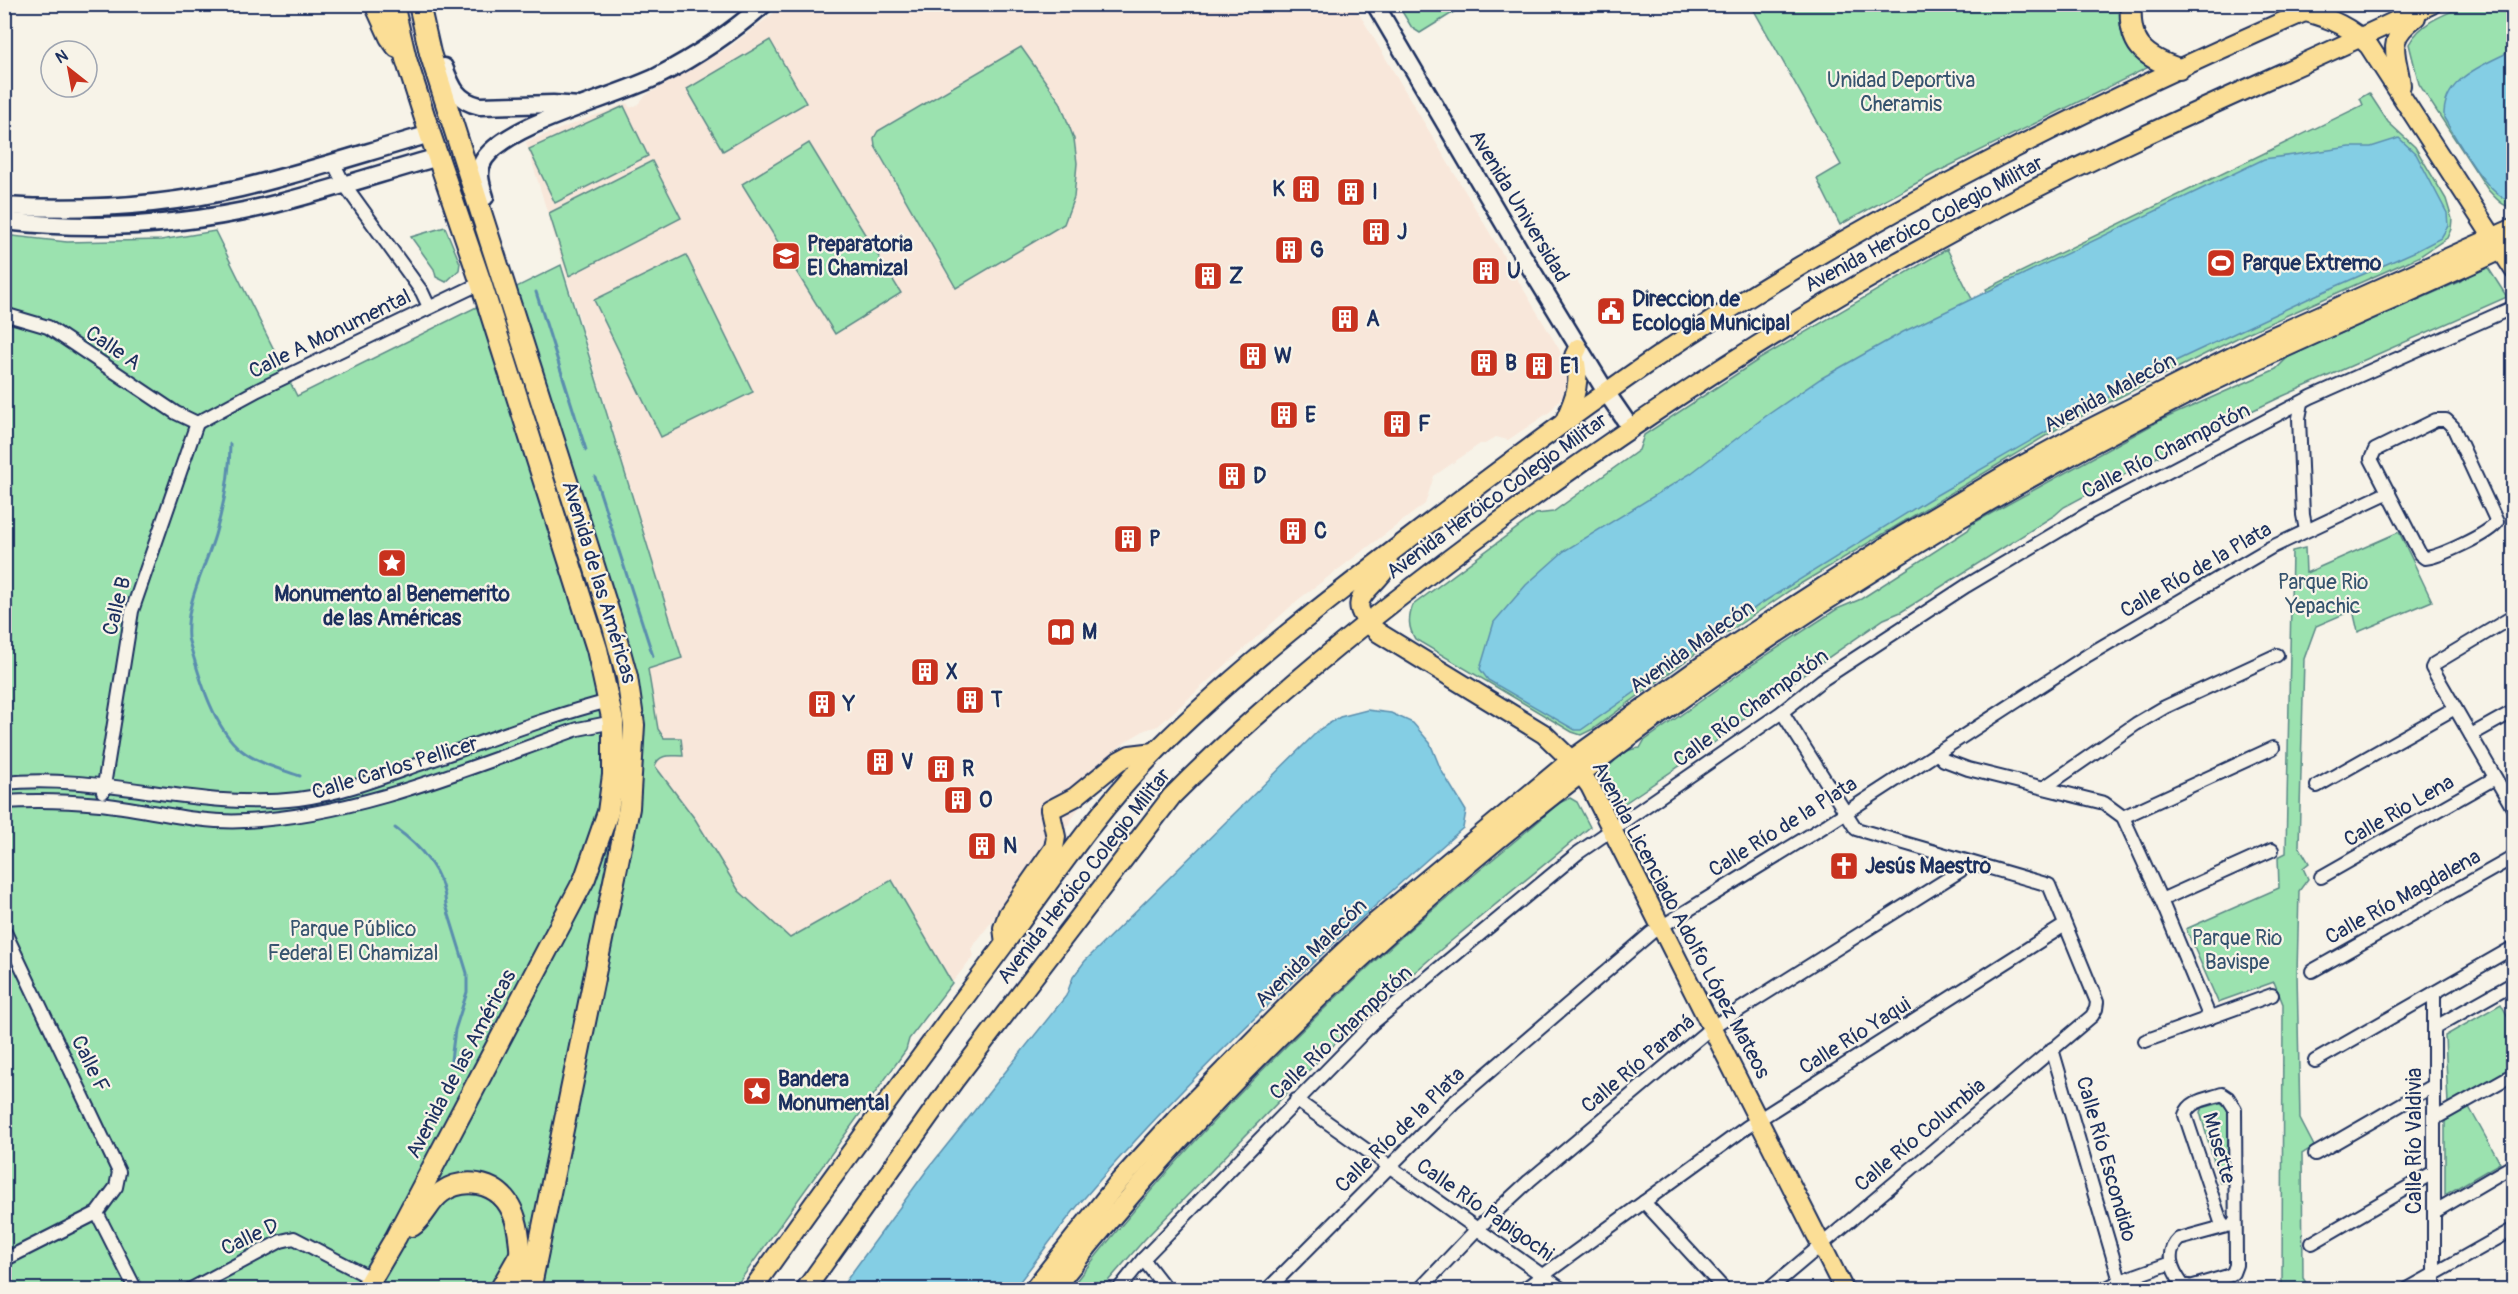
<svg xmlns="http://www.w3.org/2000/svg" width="2518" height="1294" font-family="Pangolin,sans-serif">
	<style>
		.built { fill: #f8e7da }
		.green { fill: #9be2af; stroke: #5b8886; stroke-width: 1.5 }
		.water { fill: #84cee4; stroke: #5a8eae; stroke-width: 1.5 }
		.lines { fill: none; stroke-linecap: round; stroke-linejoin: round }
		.stream { stroke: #5a8eae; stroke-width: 3 }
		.minor-casing { stroke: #1b2f5e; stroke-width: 16 }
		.secondary-casing { stroke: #1b2f5e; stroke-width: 21 }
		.primary-casing { stroke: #1b2f5e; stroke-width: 22 }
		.trunk-casing { stroke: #1b2f5e; stroke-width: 24 }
		.minor { stroke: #f7f3e8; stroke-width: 12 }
		.secondary { stroke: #f7f3e8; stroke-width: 16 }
		.primary { stroke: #fbde96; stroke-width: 18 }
		.trunk { stroke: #fbde96; stroke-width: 20 }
		.labels { text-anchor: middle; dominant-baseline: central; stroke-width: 4.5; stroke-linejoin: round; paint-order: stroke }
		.park-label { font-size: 21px; fill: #35536e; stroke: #f7f3e8 }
		.poi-label { font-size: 21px; font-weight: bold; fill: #1b2f5e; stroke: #f7f3e8; text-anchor: start }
		.street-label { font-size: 21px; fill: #1b2f5e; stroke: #f7f3e8 }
	</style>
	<rect width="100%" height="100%" fill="#f7f3e8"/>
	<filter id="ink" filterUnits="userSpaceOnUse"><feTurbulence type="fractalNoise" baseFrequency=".0167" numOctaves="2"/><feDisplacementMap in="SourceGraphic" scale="12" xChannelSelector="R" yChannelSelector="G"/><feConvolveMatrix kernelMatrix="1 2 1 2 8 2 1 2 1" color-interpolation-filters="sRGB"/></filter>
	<g filter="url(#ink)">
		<polygon class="built" points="784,5 1354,5 1559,349 1565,364 1567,375 1563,395 1551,411 1508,440 1496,437 1485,444 1480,444 1434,476 1425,504 1299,599 1158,726 1145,730 1128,740 1079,781 1087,795 1064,832 1049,845 971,949 974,955 952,983 892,880 790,938 739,891 695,819 655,766 657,760 662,756 683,756 660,734 658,729 647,669 682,658 526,142 627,103 630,108 637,105 646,95 731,46"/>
		<g class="green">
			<polygon points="1398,5 1454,5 1454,12 1420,33 1412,28"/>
			<path d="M1751 5H2121C2119 34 2124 49 2149 67L1935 173 1840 225 1817 179 1841 165Z"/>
			<path d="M2467 5H2513V207C2502 207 2496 198 2488 190L2419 84 2409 44C2421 22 2445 14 2467 5Z"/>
			<polygon points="770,40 806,103 723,151 687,89"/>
			<polygon points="1021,47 1060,102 1074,139 1077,163 1074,197 1064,224 956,288 875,146 874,138 878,131"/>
			<path d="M2369 93 2388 122 2415 147 2446 199 2452 219 2451 229 2447 238 2420 256 2245 334 2062 426 1792 589 1691 657 1593 729 1581 735 1572 732 1415 639C1408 627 1408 618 1413 605L1536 514 1553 512 1639 450 1644 435 1758 360 1947 249 1976 307 1991 300 1986 289 2363 105 2360 98Z"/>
			<polygon points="624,106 648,156 555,203 529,149"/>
			<polygon points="809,143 901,293 835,334 742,184"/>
			<polygon points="652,161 681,218 569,276 549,213"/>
			<polygon points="445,227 460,263 459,270 446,282 436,277 434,269 411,237"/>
			<path d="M215 231 297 396 561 265 682 658 648 669 658 729 664 738H681L683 756C671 756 659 753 655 766L695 819 739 891 790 938 892 880 952 983 909 1039 906 1050 734 1289H5L4 235 67 242 161 240Z"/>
			<polygon points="686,255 753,392 661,437 594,300"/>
			<path d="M2487 266 2507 297 2283 396 2174 448 2064 507 2055 515 1901 612 1884 619 1766 701 1715 742 1619 807 1604 776V771C1617 760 1622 749 1640 748L1644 741 1753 664 1837 609 1861 599 1968 530 1972 524 2161 420 2276 369 2289 356 2461 281 2467 274Z"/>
			<polygon points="2399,532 2432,601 2358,632 2353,610 2316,626 2304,659 2299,846 2309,863 2303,868 2308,879 2299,891 2297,973 2300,1119 2314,1146 2302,1154 2303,1278 2310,1289 2282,1289 2283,1004 2274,982 2218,1002 2186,929 2279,888 2278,857 2286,853 2292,551 2305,548 2306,573"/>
			<path d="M1570 798 1577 802 1590 827 1445 946 1351 1027 1145 1239 1101 1289 1069 1290C1171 1160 1285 1041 1408 931 1451 893 1496 857 1540 820L1557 804Z"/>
			<polygon points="2501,1004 2513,1026 2513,1068 2448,1105 2445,1036"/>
			<polygon points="2221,1103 2227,1108 2229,1114 2226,1182 2220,1183 2200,1112 2202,1108"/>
			<polygon points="2469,1107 2500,1163 2445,1195 2445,1121"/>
		</g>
		<g class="water">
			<path d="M2513 50 2514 201H2513C2488 200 2457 139 2444 118 2442 78 2484 65 2513 50Z"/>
			<polygon points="2399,138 2416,154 2447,213 2448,226 2441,238 2416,251 2314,296 2169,364 2070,418 1928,500 1762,603 1581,730 1575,730 1488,680 1480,669 1494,622 1526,585 1564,551 1690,474 1766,416 1820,379 1903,332 2264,159 2350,147 2371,147"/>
			<path d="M1367 710 1391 713 1413 723 1430 743 1441 770 1466 811 1463 828C1329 945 1196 1067 1080 1203 1057 1231 1036 1261 1014 1289H840L927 1170 1066 996 1073 977 1085 961 1320 729 1340 717Z"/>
		</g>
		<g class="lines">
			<g class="stream">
				<polyline points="536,292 586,450"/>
				<path d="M230 444C230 474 224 505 215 535 205 569 185 602 188 638 198 672 212 727 241 750 257 763 280 769 300 776"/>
				<polyline points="595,477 653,656"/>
				<path d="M395 828C421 846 444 873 446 905L467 973V992L455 1030 451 1060"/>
			</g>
			<g class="minor-casing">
				<g id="minor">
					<polyline points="333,162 344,184 422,292 429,307"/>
					<polyline points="4,314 48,327 176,413 197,423"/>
					<polyline points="2302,403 2299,418 2303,515 2306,530"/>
					<path d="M2436 420H2446L2453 427 2497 522C2489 534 2439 557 2425 558L2420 554 2371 459 2375 450Z"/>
					<polyline points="197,423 258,390 481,283"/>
					<polyline points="2514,616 2434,664 2432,668 2514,810"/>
					<polyline points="2471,735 2514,711"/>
					<polyline points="1937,753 1944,760 1968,769 2104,803 2123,817 2161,900 2210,1018"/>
					<path d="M4 783C103 773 199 811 298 799 337 794 375 780 411 767 477 745 542 718 609 701"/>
					<polyline points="2317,786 2455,708"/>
					<polyline points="2045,787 2136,724 2165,707 2277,655"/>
					<polyline points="103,792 132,611 197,423"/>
					<path d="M4 802C36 800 68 801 100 804 148 809 197 824 245 821 361 815 470 767 578 729L613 722"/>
					<polyline points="2123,817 2273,748"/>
					<polyline points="2321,877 2495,778"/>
					<polyline points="2161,900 2272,850"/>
					<polyline points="4,930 119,1172 116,1187 97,1213 4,1260"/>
					<polyline points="2312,971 2514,857"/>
					<polyline points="2434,993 2434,1290"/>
					<polyline points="2434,1028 2514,983"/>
					<polyline points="2145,1041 2272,995"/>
					<polyline points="2052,1049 2120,1281"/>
					<polyline points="2315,1061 2514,947"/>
					<polyline points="1296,1100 1563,1290"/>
					<polyline points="2434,1119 2514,1074"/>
					<polyline points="2315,1154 2433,1086"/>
					<polyline points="1644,1202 1725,1290"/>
					<polyline points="2434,1212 2514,1165"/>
					<polyline points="97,1213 136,1290"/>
					<path d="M2222 1225 2185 1115C2190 1100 2208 1099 2222 1094L2228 1098 2235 1109 2236 1265 2233 1273 2228 1276 2190 1287 2182 1284C2172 1270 2164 1253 2179 1239L2234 1224"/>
					<polyline points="2312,1243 2434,1172"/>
					<polyline points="1143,1259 1167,1290"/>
					<polyline points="189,1290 281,1241 294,1238 371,1278"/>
					<polyline points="1118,1290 1143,1259 1373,1023 1578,853 1782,712 1822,680 1966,586 2089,513 2311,397 2514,307"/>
					<polyline points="1267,1290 1453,1103 1651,933 1828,824 2088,655 2270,548 2389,492"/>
					<polyline points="1419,1290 1477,1229 1529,1181 1712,1027 1960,871 1967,862"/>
					<polyline points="1523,1290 1747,1127 2065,925"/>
					<polyline points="1768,1290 2092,1016 2096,1009 2097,1002 2049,885 1856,829 1782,712"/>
					<polyline points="2103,1290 2120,1281 2171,1263"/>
					<polyline points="2406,1290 2514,1229"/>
				</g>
			</g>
			<g class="secondary-casing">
				<g id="secondary">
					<polyline points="1375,4 1523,256 1606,392 1630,427"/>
					<path d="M444 67C452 88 457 101 480 106L553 104 579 106"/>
					<path d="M485 197C481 184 476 171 485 158 511 122 615 98 658 76 695 57 732 32 764 4"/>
					<path d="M4 206C83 211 164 206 241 188 304 173 367 152 430 134"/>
					<path d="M4 221C93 231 184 226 271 205 327 191 382 173 438 157"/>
				</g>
			</g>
			<g class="primary-casing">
				<g id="primary">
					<path d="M2306 12C2331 19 2351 27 2369 46L2514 270"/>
					<path d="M2401 85C2397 52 2384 41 2416 17"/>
					<path d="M1565 420C1575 398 1582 380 1574 356L1578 348"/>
					<path d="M1389 564C1373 593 1337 598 1379 633L1544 734 1571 760 1590 786 1844 1290"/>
					<polyline points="1005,943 1003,928 1008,914 1054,848 1056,837 1050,810 1075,797 1119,761 1130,755 1155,752"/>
					<path d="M752 1290C834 1174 918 1060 1003 946 1052 879 1098 810 1157 750 1242 665 1340 591 1436 518 1519 455 1602 393 1688 336 1888 205 2104 99 2323 4"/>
					<path d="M805 1290 954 1081 1172 796C1265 702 1369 619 1476 539 1643 414 1817 301 2003 205 2143 132 2289 72 2432 4"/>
					<polyline points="1033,1290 1116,1185 1177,1118 1300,993 1370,927 1571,760 1703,665 1902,536 2010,472 2089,429 2265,340 2514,228"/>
					<path d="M1053 1290C1345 918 1740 625 2158 409 2274 349 2396 300 2514 244"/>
				</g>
			</g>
			<g class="trunk-casing">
				<g id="trunk">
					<polyline points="375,4 390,37 397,47"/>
					<polyline points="419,4 430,53 611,619 627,677 634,725 629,808 530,1290"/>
					<path d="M2131 4C2128 44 2143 57 2179 69"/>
					<path d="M412 1226C424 1218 429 1201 442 1192 452 1185 465 1182 478 1184 526 1193 520 1252 521 1290"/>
					<polyline points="365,1290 396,1237 585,878 608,812 613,775 613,722 597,649 481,283 430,134 406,59 393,4"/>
					<polyline points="500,1290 521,1253"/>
				</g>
			</g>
			<use href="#minor" class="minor"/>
			<use href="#secondary" class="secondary"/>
			<use href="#primary" class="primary"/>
			<use href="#trunk" class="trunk"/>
		</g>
	</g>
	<defs>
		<g id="building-square" transform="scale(1.5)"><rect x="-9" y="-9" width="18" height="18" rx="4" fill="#c8321e" stroke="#f7f3e8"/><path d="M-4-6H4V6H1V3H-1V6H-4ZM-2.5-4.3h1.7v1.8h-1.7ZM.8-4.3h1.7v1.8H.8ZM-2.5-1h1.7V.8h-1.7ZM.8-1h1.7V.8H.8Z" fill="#fff"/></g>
		<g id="school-square" transform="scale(1.5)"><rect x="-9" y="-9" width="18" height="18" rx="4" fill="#c8321e" stroke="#f7f3e8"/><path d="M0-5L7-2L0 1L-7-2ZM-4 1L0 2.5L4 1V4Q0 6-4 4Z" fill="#fff"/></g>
		<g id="stadium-square" transform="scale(1.5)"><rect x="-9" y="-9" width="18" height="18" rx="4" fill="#c8321e" stroke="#f7f3e8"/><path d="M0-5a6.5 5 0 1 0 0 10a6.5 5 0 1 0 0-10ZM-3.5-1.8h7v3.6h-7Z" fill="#fff"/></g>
		<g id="civic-square" transform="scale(1.5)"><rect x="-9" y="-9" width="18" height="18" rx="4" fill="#c8321e" stroke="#f7f3e8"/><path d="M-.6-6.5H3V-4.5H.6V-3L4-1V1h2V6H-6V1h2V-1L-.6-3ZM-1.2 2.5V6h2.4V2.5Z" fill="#fff"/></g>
		<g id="sight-square" transform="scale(1.5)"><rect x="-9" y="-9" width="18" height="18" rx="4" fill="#c8321e" stroke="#f7f3e8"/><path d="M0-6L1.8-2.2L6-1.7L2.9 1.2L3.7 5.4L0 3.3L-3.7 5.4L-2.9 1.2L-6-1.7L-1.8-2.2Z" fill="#fff"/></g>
		<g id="library-square" transform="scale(1.5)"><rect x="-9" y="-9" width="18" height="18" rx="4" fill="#c8321e" stroke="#f7f3e8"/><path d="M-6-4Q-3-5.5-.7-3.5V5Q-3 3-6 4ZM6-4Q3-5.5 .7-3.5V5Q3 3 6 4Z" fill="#fff"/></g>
		<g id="church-square" transform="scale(1.5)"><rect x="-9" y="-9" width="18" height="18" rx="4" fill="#c8321e" stroke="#f7f3e8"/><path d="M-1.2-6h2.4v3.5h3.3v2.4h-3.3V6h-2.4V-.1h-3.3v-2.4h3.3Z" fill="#fff"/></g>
	</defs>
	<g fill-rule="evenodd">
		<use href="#building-square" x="1306" y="189"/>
		<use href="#building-square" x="1351" y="192"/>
		<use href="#building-square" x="1376" y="232"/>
		<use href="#building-square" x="1289" y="250"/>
		<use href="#school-square" x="786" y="256"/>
		<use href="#stadium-square" x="2221" y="263"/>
		<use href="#building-square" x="1486" y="271"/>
		<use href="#building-square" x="1208" y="276"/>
		<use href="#civic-square" x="1611" y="311"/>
		<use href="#building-square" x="1345" y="319"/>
		<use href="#building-square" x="1253" y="356"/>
		<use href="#building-square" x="1484" y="363"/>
		<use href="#building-square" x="1539" y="366"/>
		<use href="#building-square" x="1284" y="415"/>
		<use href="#building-square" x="1397" y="424"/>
		<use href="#building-square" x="1232" y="476"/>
		<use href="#building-square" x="1293" y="531"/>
		<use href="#building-square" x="1128" y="539"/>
		<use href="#sight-square" x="392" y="563"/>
		<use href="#library-square" x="1061" y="632"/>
		<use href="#building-square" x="925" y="672"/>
		<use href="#building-square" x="970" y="700"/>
		<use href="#building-square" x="822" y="704"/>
		<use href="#building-square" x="880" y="762"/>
		<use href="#building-square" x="941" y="769"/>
		<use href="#building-square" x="958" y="800"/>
		<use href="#building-square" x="982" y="846"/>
		<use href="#church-square" x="1844" y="866"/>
		<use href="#sight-square" x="757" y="1091"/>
	</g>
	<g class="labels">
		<g class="park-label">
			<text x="1901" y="80">Unidad Deportiva<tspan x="1901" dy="24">Cheramis</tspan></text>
			<text x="2323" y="582">Parque Rio<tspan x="2323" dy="24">Yepachic</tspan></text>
			<text x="353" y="929">Parque Público<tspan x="353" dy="24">Federal El Chamizal</tspan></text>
			<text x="2237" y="938">Parque Rio<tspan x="2237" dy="24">Bavispe</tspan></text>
		</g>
		<g class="poi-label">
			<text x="1285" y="189" text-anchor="end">K</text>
			<text x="1372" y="192">I</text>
			<text x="1397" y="232">J</text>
			<text x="807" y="244">Preparatoria<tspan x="807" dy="24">El Chamizal</tspan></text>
			<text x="1310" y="250">G</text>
			<text x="2242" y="263">Parque Extremo</text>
			<text x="1507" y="271">U</text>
			<text x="1229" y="276">Z</text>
			<text x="1632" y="299">Direccion de<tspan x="1632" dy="24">Ecologia Municipal</tspan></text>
			<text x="1366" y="319">A</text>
			<text x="1274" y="356">W</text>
			<text x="1505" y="363">B</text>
			<text x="1560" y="366">E1</text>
			<text x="1305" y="415">E</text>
			<text x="1418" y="424">F</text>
			<text x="1253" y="476">D</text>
			<text x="1314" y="531">C</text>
			<text x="1149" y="539">P</text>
			<text x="392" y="594" text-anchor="middle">Monumento al Benemerito<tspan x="392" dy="24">de las Américas</tspan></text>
			<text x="1082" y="632">M</text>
			<text x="946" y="672">X</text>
			<text x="991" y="700">T</text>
			<text x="843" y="704">Y</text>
			<text x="901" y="762">V</text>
			<text x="962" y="769">R</text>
			<text x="979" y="800">O</text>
			<text x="1003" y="846">N</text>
			<text x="1865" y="866">Jesús Maestro</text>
			<text x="778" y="1079">Bandera<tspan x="778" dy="24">Monumental</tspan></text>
		</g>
		<g class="street-label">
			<text transform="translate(1519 206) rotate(59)">Avenida Universidad</text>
			<text transform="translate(1924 224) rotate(-28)">Avenida Heróico Colegio Militar</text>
			<text transform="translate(330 334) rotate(-26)">Calle A Monumental</text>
			<text transform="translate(113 348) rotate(34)">Calle A</text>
			<text transform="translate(2110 393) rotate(-28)">Avenida Malecón</text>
			<text transform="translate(2166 451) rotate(-27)">Calle Río Champotón</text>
			<text transform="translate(1497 496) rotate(-36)">Avenida Heróico Colegio Militar</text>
			<text transform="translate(2196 570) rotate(-30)">Calle Río de la Plata</text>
			<text transform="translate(599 582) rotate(73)">Avenida de las Américas</text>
			<text transform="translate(117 606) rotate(-76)">Calle B</text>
			<text transform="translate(1692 647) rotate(-35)">Avenida Malecón</text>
			<text transform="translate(1751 708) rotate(-36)">Calle Río Champotón</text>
			<text transform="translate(395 768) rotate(-17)">Calle Carlos Pellicer</text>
			<text transform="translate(2399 811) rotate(-30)">Calle Rio Lena</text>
			<text transform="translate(1783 827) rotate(-32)">Calle Río de la Plata</text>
			<text transform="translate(1084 876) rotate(-52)">Avenida Heróico Colegio Militar</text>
			<text transform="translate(2403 897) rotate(-29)">Calle Río Magdalena</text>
			<text transform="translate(1681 920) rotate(62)">Avenida Licenciado Adolfo López Mateos</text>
			<text transform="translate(1311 953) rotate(-44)">Avenida Malecón</text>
			<text transform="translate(1341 1033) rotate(-43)">Calle Río Champotón</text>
			<text transform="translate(1855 1036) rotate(-32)">Calle Río Yaqui</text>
			<text transform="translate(90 1064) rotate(64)">Calle F</text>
			<text transform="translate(461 1064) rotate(-62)">Avenida de las Américas</text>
			<text transform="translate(1638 1064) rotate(-40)">Calle Río Paraná</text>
			<text transform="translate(1400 1130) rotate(-44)">Calle Río de la Plata</text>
			<text transform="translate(1920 1135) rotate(-40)">Calle Río Columbia</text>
			<text transform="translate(2414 1141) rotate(-90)">Calle Río Valdivia</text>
			<text transform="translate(2219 1148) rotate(74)">Musette</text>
			<text transform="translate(2106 1159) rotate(74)">Calle Río Escondido</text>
			<text transform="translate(1485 1210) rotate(35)">Calle Río Papigochi</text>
			<text transform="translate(250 1237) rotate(-25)">Calle D</text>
		</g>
	</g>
	<rect width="2518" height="1294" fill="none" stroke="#f7f3e8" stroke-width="24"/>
	<rect x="12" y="12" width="2494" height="1270" fill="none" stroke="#1b2f5e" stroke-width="2" filter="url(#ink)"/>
	<g transform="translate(69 69) rotate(329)"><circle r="28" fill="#f7f3e8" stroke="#9fa5b1" stroke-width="1.5"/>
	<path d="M0-4.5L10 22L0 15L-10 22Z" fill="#c8321e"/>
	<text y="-9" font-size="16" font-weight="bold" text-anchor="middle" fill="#1b2f5e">N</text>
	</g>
</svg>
